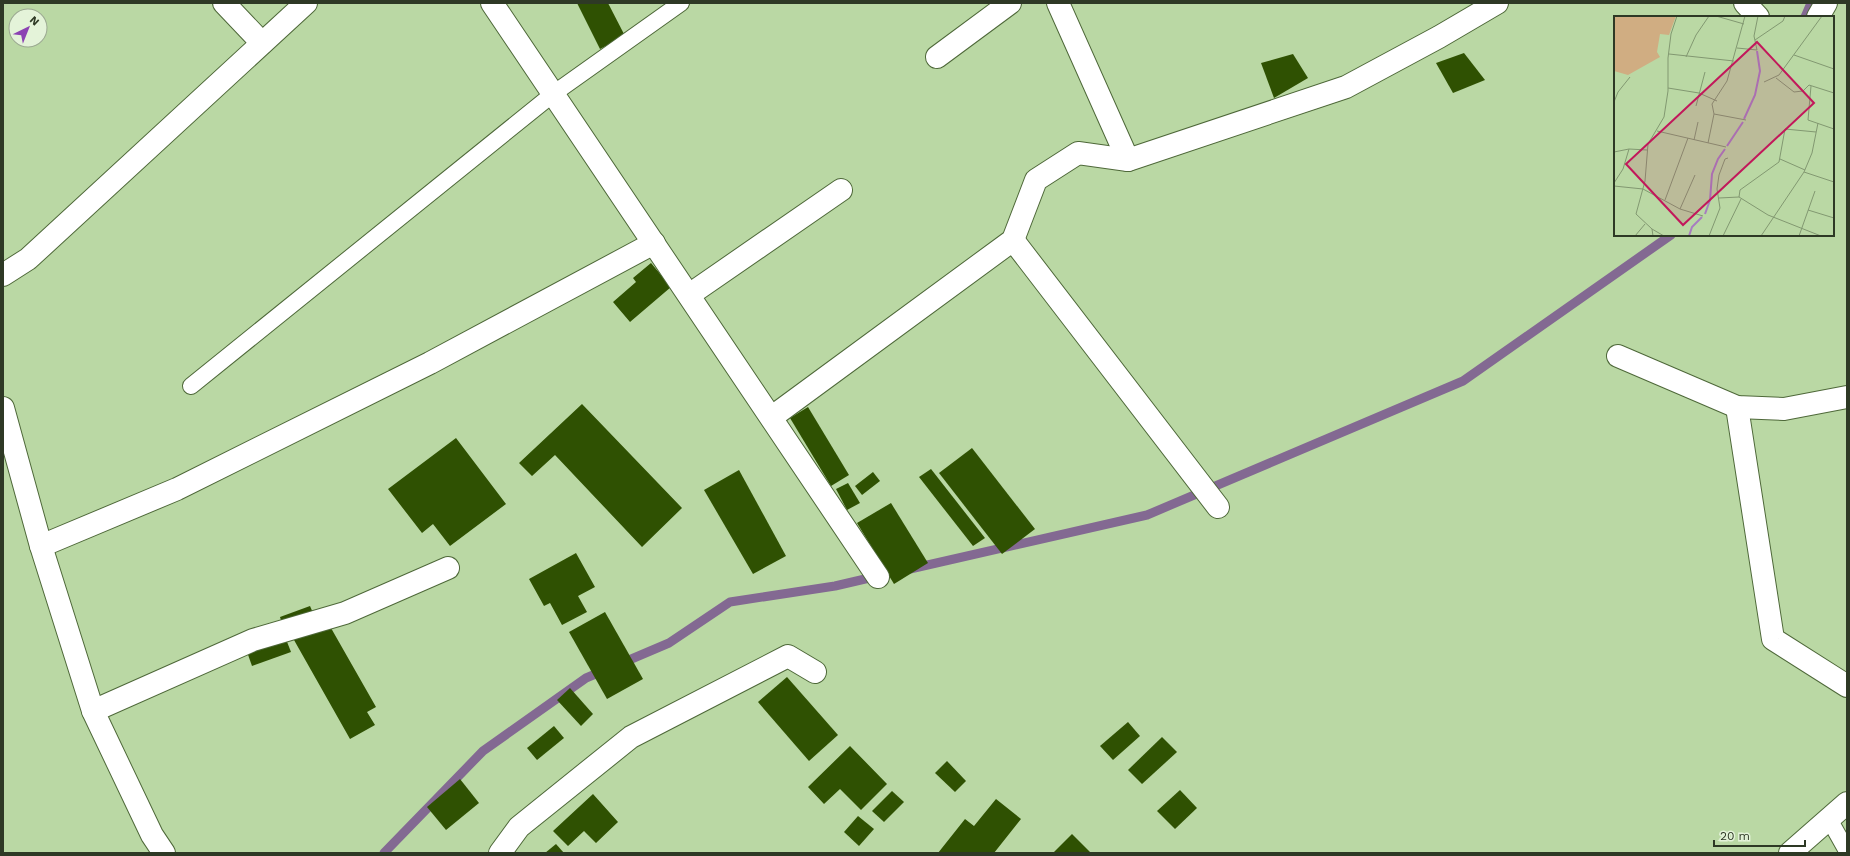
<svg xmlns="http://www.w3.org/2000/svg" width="1850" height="856" font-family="'Work Sans',sans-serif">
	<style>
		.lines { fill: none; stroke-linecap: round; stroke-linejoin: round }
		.stream { stroke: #836992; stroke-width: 9 }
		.building { fill: #2f5102 }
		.lane-casing { stroke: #4e6839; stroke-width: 18 }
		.street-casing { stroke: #4e6839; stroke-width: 24 }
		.lane { stroke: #fff; stroke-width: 16 }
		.street { stroke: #fff; stroke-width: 22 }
		.inset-river { fill: none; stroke: #a77dc0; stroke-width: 2 }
		.inset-road { fill: none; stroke: #829871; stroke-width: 1 }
		.view { fill: #c2185b; fill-opacity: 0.15; stroke: #c2185b; stroke-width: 2 }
		.inset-edge { fill: none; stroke: #2e3925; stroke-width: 2 }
	</style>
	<rect width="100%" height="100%" fill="#bad8a4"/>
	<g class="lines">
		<g class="stream">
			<polyline points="1805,17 1811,3"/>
			<polyline points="910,569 1147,515 1463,381 1671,235"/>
			<polyline points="622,663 669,643 730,602 835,586 878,576"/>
			<polyline points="384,853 483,751 586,678 605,670"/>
		</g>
	</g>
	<g class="building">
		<polygon points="577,3 608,3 625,36 600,49"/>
		<polygon points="1464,53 1485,80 1453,93 1436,63"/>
		<polygon points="1293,54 1308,78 1274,98 1261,63"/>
		<polygon points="651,263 671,287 630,322 613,302 636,282 633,278"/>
		<polygon points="582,404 682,508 642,547 555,455 532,476 519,463"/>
		<polygon points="808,407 849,475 831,486 790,418"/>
		<polygon points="456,438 506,504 450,546 433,524 422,533 388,489"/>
		<polygon points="972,448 1035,529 1002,554 939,473"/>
		<polygon points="931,469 985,538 973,546 919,477"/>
		<polygon points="739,470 786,556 753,574 704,490"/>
		<polygon points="873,472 880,481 862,495 855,486"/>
		<polygon points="848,483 860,503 847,510 836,489"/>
		<polygon points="891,503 928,563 894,584 857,523"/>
		<polygon points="576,553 595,587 578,596 587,612 562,625 550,603 544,606 529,579"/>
		<polygon points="310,606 314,615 283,627 280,617"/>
		<polygon points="605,612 643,679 607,699 569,632"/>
		<polygon points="327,621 376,707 367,712 375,725 350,739 294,640"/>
		<polygon points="284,634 291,652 252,666 246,649"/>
		<polygon points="787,677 838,735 809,761 758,702"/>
		<polygon points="570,688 593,714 581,726 557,700"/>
		<polygon points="1128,722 1140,736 1113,760 1100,746"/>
		<polygon points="554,726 564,738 537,760 527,748"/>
		<polygon points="1162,737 1177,752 1142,784 1128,770"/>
		<polygon points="850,746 887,784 861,810 840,789 824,804 808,787"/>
		<polygon points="947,761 966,781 955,792 935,773"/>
		<polygon points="460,779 479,803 446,830 427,807"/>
		<polygon points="1180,790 1197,808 1175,829 1157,811"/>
		<polygon points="892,791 904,802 884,822 872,811"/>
		<polygon points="593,794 618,822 596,843 584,831 568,846 553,831"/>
		<polygon points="996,799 1021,819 994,853 938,853 965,819 974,826"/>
		<polygon points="858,816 874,829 859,846 844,832"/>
		<polygon points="1072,834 1091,853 1053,853"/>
		<polygon points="556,844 564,853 545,853"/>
	</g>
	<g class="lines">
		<g class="lane-casing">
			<g id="lane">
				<polyline points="191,386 553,94 681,3"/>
				<polyline points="1829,819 1847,851"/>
			</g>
		</g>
		<g class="street-casing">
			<g id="street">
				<polyline points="224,3 262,43"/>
				<polyline points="492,3 878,577"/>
				<polyline points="1058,3 1128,160"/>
				<polyline points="1745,3 1758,17"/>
				<polyline points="1818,17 1826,3"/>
				<polyline points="937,57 1010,3"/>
				<polyline points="1013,240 1218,507"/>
				<polyline points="3,275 28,259 306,3"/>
				<polyline points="689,295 841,190"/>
				<polyline points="1618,356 1737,407 1784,409 1847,397"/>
				<polyline points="1737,407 1773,639 1847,686"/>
				<polyline points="3,408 41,546 93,711 152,835 164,853"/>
				<polyline points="772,417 1013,240 1036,180 1078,153 1128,160 1346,87 1439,37 1497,3"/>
				<polyline points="41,546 177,489 430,363 654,243"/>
				<polyline points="93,711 253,640 345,613 448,568"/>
				<polyline points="500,853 519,827 631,737 788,656 815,672"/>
				<polyline points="1790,853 1847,803"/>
			</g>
		</g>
		<use href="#lane" class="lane"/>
		<use href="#street" class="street"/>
	</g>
	<g transform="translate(1614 16)">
		<rect width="220" height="220" fill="#bad8a4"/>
		<path d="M0 0H62L55 19 46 18 43 36 46 41 14 59 0 55Z" fill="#d0ad82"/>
		<path class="inset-river" d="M130 103 141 79 146 55 143 35M113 130 129 106M91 198 96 184 98 158 104 143 111 133M75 220 78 211 88 201"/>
		<path class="inset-road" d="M102 0 130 8M141 24 169 5 171 0M123 32 143 34 140 20 144 0M55 38 120 45M180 39 220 53M72 41 82 19 95 0M162 62 180 76 189 75 195 69 220 77M150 66 165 59 208 0M197 70 194 104 220 113M54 72 85 77 103 85M0 86 4 76 16 61M82 90 91 56M100 98 132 104M43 115 112 131M80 124 84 106M94 127 100 98 98 88 113 65 131 0M0 136 15 133 33 134M166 143 191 154M190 156 198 137 204 107M0 167 9 153 15 133M0 170 29 173 66 193 89 200M125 181 126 174 165 146 171 113 202 116M105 182 125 181 154 199 207 220M51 184 74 122M66 193 81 159M194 194 220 202M38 213 50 220M21 220 31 208M39 220 38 213 22 198 31 165 34 128 50 101 54 75V42L57 18 63 0M95 220 106 192 103 173 105 159 111 143 114 142M109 220 127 183M147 220 190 156 220 166M185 220 201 175"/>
		<path class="view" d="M143 26 200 87 69 209 12 148Z"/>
		<rect width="220" height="220" class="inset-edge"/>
	</g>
	<rect width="1850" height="856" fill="none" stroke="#2e3925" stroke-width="8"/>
	<g transform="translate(28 28) rotate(43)"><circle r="19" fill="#e4f3d9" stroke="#9ba991"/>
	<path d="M0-3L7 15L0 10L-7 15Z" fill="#8c42b3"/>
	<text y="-6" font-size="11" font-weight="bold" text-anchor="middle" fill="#2e3925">N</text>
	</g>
	<path d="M1714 840v6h91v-6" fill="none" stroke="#2e3925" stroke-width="2"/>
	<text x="1720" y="840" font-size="12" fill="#2e3925" stroke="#e4f3d9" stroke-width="3" paint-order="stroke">20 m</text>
</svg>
